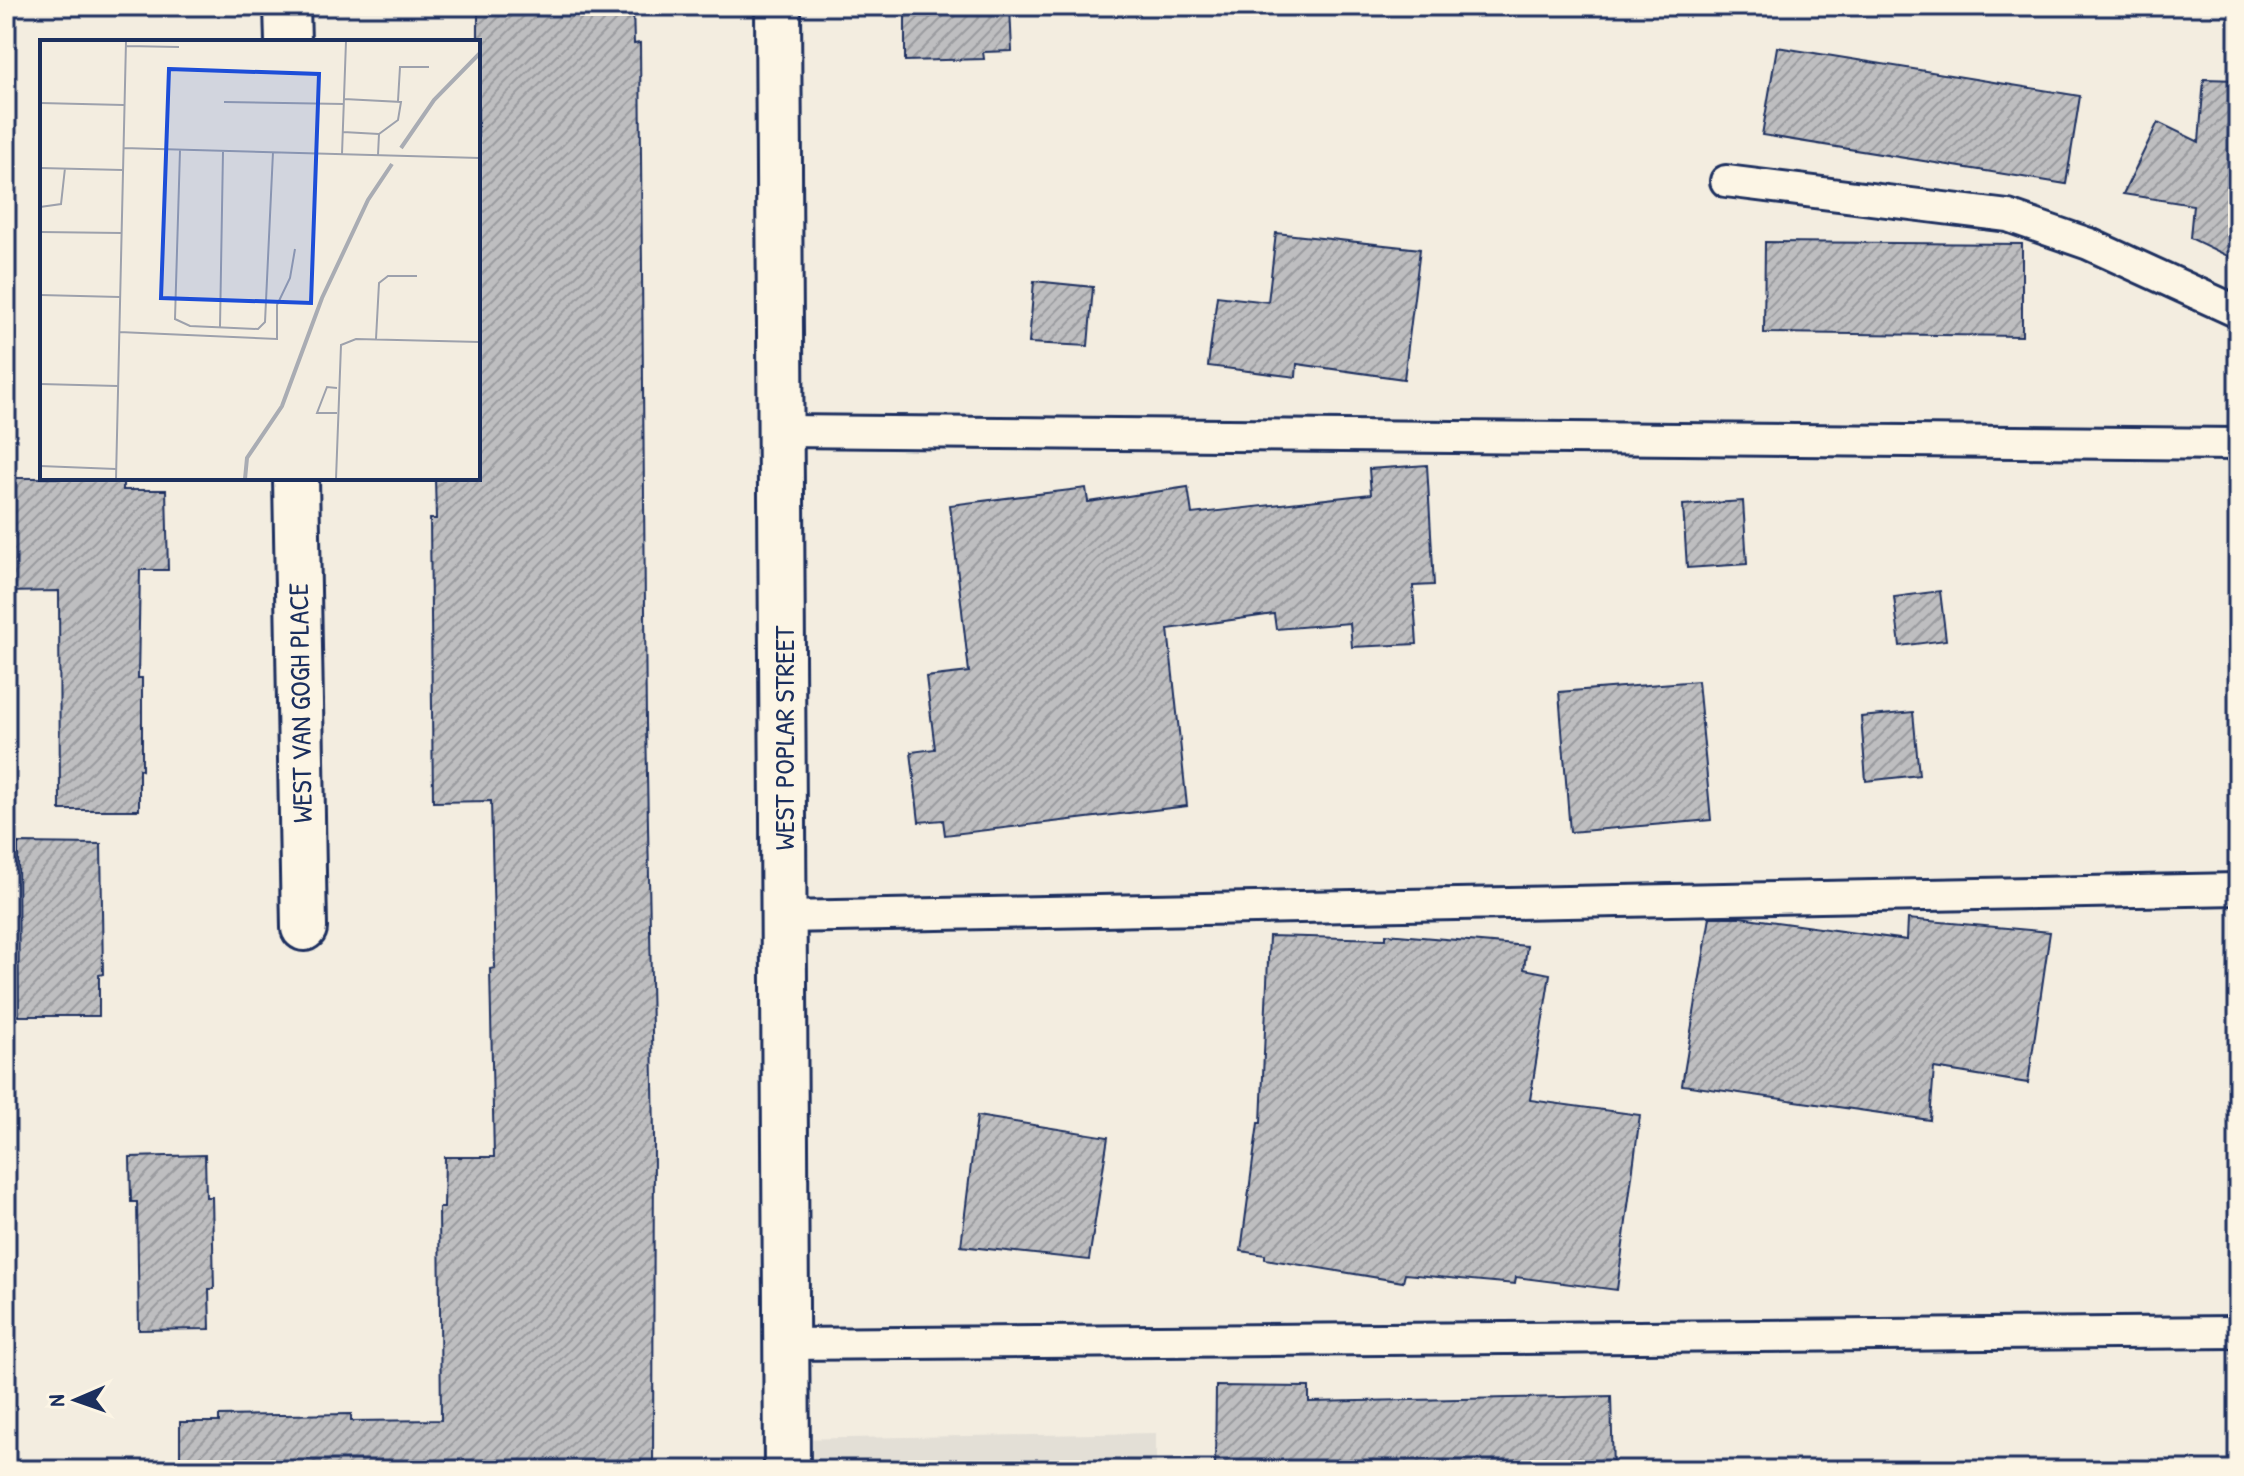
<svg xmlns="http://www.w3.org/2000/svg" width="2244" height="1476" font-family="'Patrick Hand',sans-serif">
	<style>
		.built { fill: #e3dfd6 }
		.building { fill: url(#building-hatch); stroke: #1b2f5e; stroke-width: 2 }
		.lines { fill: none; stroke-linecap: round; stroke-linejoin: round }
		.service-casing { stroke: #1b2f5e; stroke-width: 36 }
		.minor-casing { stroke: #1b2f5e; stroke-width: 50 }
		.tertiary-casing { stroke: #1b2f5e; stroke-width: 50 }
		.service { stroke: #fcf5e5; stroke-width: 30 }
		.minor { stroke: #fcf5e5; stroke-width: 44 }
		.tertiary { stroke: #fcf5e5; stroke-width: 44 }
		.labels { text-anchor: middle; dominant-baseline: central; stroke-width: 6; stroke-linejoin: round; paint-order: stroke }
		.street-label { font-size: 28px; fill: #1b2f5e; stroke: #fcf5e5 }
		.inset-river { fill: none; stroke: #a9acb3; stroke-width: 4 }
		.inset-road { fill: none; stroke: #9da1ac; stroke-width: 2 }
		.view { fill: #1d4ed8; fill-opacity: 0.15; stroke: #1d4ed8; stroke-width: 4 }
		.inset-edge { fill: none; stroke: #1b2f5e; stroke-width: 4 }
	</style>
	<defs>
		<pattern id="building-hatch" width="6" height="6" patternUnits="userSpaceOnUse" patternTransform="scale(2)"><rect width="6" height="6" fill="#bebec0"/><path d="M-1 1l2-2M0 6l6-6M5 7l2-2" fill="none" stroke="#9a9b9f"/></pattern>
	</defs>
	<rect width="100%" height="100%" fill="#f3ede0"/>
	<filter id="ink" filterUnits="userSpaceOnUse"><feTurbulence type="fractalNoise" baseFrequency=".0125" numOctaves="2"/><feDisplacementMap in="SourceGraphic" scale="16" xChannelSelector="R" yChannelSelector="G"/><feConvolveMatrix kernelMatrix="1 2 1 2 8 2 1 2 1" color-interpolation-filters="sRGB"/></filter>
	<g filter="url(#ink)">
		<polygon class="built" points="1156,1433 1156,1470 787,1470 787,1439"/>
		<g class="building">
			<polygon points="478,6 633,6 634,44 640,43 646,723 654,1134 653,1470 180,1470 180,1422 219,1422 219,1416 351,1414 351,1421 441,1420 439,1208 444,1208 445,1157 494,1157 490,969 495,968 491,801 433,802 430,519 436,519 435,478 478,478"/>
			<polygon points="905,6 1010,6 1012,51 983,52 984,59 905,61"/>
			<polygon points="1777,47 2080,96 2066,184 1762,135"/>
			<polygon points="2204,79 2238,80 2238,261 2190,238 2193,205 2123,194 2158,122 2199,142"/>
			<polygon points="1276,233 1420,249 1404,379 1297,364 1296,377 1208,366 1217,296 1268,302"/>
			<polygon points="1765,242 2022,244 2022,336 1764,333"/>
			<polygon points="1034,281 1093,287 1088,346 1029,343"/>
			<polygon points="1427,465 1434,585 1413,586 1417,644 1352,647 1350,623 1276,629 1274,614 1168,629 1187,806 945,835 943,820 919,822 911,752 935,749 926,677 969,672 950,505 1086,488 1088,502 1188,487 1192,514 1371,494 1369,469"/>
			<polygon points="6,478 123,478 123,490 166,490 168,570 140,570 138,678 142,678 142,770 139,769 139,810 60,810 59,591 6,592"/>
			<polygon points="1743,501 1747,564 1687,568 1683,505"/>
			<polygon points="1940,591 1946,640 1900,646 1894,597"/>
			<polygon points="1698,681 1711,820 1570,832 1559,692"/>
			<polygon points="1913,712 1919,775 1866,781 1861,717"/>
			<polygon points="18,843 101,844 103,974 99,975 99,1016 19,1016"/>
			<polygon points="1710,917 1740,917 1907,940 1908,919 2050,932 2028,1083 1934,1068 1930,1120 1682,1085"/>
			<polygon points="1386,934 1527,946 1524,969 1550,974 1530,1100 1640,1115 1617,1290 1516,1277 1515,1284 1405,1274 1403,1282 1265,1259 1265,1255 1241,1251 1258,1123 1261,1123 1269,936 1386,939"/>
			<polygon points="977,1116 1108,1137 1089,1260 961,1246"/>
			<polygon points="205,1155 206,1197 212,1197 214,1289 209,1289 210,1329 139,1330 137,1202 131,1202 130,1157"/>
			<polygon points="1216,1386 1309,1387 1309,1402 1611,1396 1613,1470 1215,1470"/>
		</g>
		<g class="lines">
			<g class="service-casing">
				<g id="service">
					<polyline points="1726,181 2008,216 2089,244 2238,312"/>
					<polyline points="783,431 2238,444"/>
					<polyline points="785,917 2238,889"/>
					<polyline points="787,1344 2238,1332"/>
				</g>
			</g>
			<g class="minor-casing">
				<g id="minor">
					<polyline points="287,6 288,42"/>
					<polyline points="296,478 304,928"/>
				</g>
			</g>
			<g class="tertiary-casing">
				<polyline id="tertiary" points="778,6 787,1470"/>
			</g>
			<use href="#service" class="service"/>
			<use href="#minor" class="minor"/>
			<use href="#tertiary" class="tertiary"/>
		</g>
	</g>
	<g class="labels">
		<g class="street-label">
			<text transform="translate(300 703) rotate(-91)">WEST VAN GOGH PLACE</text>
			<text transform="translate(784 738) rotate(-90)">WEST POPLAR STREET</text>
		</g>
	</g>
	<g transform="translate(40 40)">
		<rect width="440" height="440" fill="#f3ede0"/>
		<path class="inset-river" d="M361 108 394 60 440 13M205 439 207 418 242 366 282 258 328 160 352 124"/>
		<path class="inset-road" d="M86 6 139 7M304 59 361 62 358 80 339 94 338 115M358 61 360 27H389M184 62 304 64M0 63 84 65M303 92 339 94M83 108 440 118M140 110 135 279 150 286 218 289 225 282 233 112M302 114 306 1M0 128 83 130M0 167 21 164 25 128M0 192 82 193M0 255 80 257M180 287 183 111M79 292 237 299V265L250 238 255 209M336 299 339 243 348 236H377M0 344 78 346M297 373H277L287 347 297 348M0 426 76 429M76 439 86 1M296 439 301 305 316 299 440 302"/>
		<path class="view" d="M129 29 279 34 271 263 121 258Z"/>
		<rect width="440" height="440" class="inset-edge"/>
	</g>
	<rect width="2244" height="1476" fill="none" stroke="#fcf5e5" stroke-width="32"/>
	<rect x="16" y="16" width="2212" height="1444" fill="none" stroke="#1b2f5e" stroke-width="3" filter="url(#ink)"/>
	<g transform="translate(76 1400) rotate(268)" stroke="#fcf5e5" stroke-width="6" paint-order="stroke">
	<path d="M0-6L14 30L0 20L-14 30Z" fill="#1b2f5e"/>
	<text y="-12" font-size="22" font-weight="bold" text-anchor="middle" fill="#1b2f5e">N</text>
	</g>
</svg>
